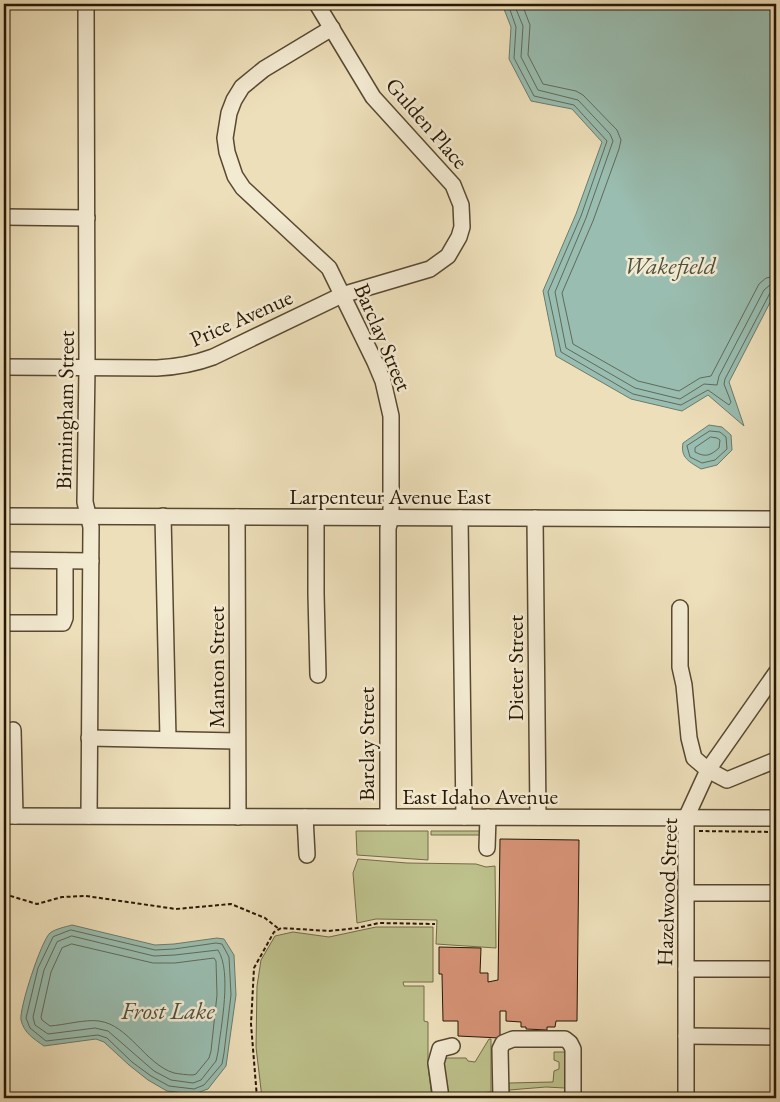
<svg xmlns="http://www.w3.org/2000/svg" width="780" height="1102" font-family="'EB Garamond',serif">
	<style>
		.green { fill: #bdc18c; stroke: #726c47 }
		.water { fill: #99bdb0; stroke: #6b7b6a }
		.lines { fill: none; stroke-linecap: round; stroke-linejoin: round }
		.shore { stroke: #606a59; stroke-width: 1 }
		.building { fill: #d69276; stroke: #271702 }
		.minor-casing { stroke: #584930; stroke-width: 18 }
		.path { stroke: #271702; stroke-width: 2; stroke-dasharray: 4 2.5; stroke-linecap: butt }
		.minor { stroke: #f3ead2; stroke-width: 15 }
		.labels { text-anchor: middle; dominant-baseline: central; stroke-width: 5; stroke-linejoin: round; paint-order: stroke }
		.street-label { font-size: 22px; fill: #271702; stroke: #f3ead2 }
		.water-label { font-size: 24px; font-style: italic; fill: #4f513f; stroke: #f3ead2 }
	</style>
	<rect width="100%" height="100%" fill="#eddfba"/>
	<filter id="stains"><feTurbulence type="fractalNoise" baseFrequency=".004" numOctaves="4"/><feColorMatrix values="0 0 0 0 .2 0 0 0 0 .09 0 0 0 0 .02 0 0 0 .5 -.17"/></filter>
	<radialGradient id="worn" r=".72"><stop offset=".6" stop-color="#630" stop-opacity="0"/><stop offset="1" stop-color="#630" stop-opacity=".3"/></radialGradient>
	<g class="green">
		<polygon points="356,831 428,831 428,860 357,855"/>
		<polygon points="431,831 484,831 481,835 431,835"/>
		<polygon points="358,859 407,863 476,864 486,867 495,866 496,948 436,944 437,920 376,919 357,923 353,873"/>
		<polygon points="376,927 433,927 433,982 403,982 404,986 424,986 424,1021 428,1022 428,1065 432,1098 262,1098 256,1047 257,986 261,960 275,936 293,932 329,937"/>
		<polygon points="489,1039 491,1039 491,1092 447,1096 442,1061 447,1058 466,1058 468,1061 475,1062"/>
		<polygon points="554,1052 565,1052 565,1088 546,1087 509,1090 509,1083 553,1082 554,1071 559,1069 559,1062 554,1060"/>
	</g>
	<g class="water">
		<polygon points="502,4 776,4 776,291 729,382 744,426 708,395 682,411 631,399 556,356 543,291 576,214 602,142 572,109 531,101 509,59 511,27"/>
		<path d="M709 425 722 427 731 435 732 450 717 465 701 469C690 462 680 458 683 443Z"/>
		<path d="M72 925 155 945 174 944 217 938 224 939 234 955 236 995 226 1066 208 1089 194 1094 167 1091 148 1080 129 1065 104 1042 96 1039 44 1046C34 1039 24 1033 21 1020 19 1009 41 941 50 933 55 929 65 927 72 925Z"/>
	</g>
	<g class="lines">
		<g class="shore">
			<polyline points="508,4 516,27 514,58 534,96 574,105 607,141 581,216 548,292 561,352 633,394 681,405 708,390 729,405 731,402 724,384 725,379 770,293 776,290"/>
			<polyline points="514,4 523,26 521,57 538,90 578,100 610,134 613,141 586,218 555,292 566,348 635,388 680,399 704,384 717,385 719,376 764,290 770,285 776,283"/>
			<polyline points="522,4 530,25 528,55 543,84 576,91 583,95 617,130 621,140 619,149 593,221 562,293 573,344 638,381 679,391 700,378 711,376 759,284 766,278 776,276"/>
			<polygon points="710,431 720,432 726,437 727,449 715,460 702,463 690,457 687,446"/>
			<path d="M711 437 717 438 720 440 719 448C711 455 706 458 695 452V448Z"/>
			<polygon points="71,930 155,950 174,949 216,943 222,944 229,957 231,995 224,1053 222,1064 204,1085 194,1089 169,1086 151,1076 132,1062 107,1038 98,1035 46,1041 30,1028 26,1018 38,968 53,937"/>
			<path d="M72 936 154 956 175 955 218 950C232 972 221 1026 218 1052L216 1061 201 1080 193 1083 171 1080 154 1071 108 1031 95 1028 48 1034 35 1025 33 1017 44 970 57 942Z"/>
			<path d="M72 944 153 963H175L214 958 216 961 217 995 211 1051 209 1058 196 1074 193 1075C187 1075 180 1074 174 1073 145 1064 129 1025 99 1021 86 1019 64 1025 50 1026L42 1020 41 1017 51 972 62 948Z"/>
		</g>
	</g>
	<polygon class="building" points="500,839 579,840 577,1021 556,1021 555,1027 547,1027 547,1030 526,1029 526,1027 521,1027 521,1022 506,1021 506,1011 500,1011 500,1038 458,1036 458,1021 443,1021 442,974 439,974 439,947 481,948 480,973 488,973 488,982 498,980"/>
	<g class="lines">
		<g class="minor-casing">
			<g id="minor">
				<polyline points="86,4 87,367 85,502 91,527 89,816"/>
				<polyline points="332,28 264,69 242,87 234,100 229,113 225,138 227,152 235,176 243,188 329,268 375,362 383,381 391,416 391,518 388,528 388,817"/>
				<polyline points="4,217 87,218"/>
				<path d="M4 367 157 368C177 367 194 364 213 357L342 295 430 269 448 256 459 237 462 227 461 205 453 185 373 97 317 4"/>
				<polyline points="4,516 776,519"/>
				<polyline points="163,516 168,739"/>
				<polyline points="237,517 238,817"/>
				<polyline points="316,518 316,594 318,675"/>
				<polyline points="460,518 464,817"/>
				<polyline points="535,518 538,817"/>
				<polyline points="4,560 91,561"/>
				<polyline points="680,608 680,667 684,685 689,738 694,758 708,770 727,780 776,760"/>
				<polyline points="4,623 63,623 65,618 65,561"/>
				<polyline points="13,730 15,816"/>
				<polyline points="89,738 237,741"/>
				<polyline points="4,816 776,818"/>
				<polyline points="305,817 307,855"/>
				<polyline points="487,848 488,817"/>
				<polyline points="686,893 776,893"/>
				<polyline points="686,969 776,969"/>
				<polyline points="686,1036 776,1037"/>
				<polyline points="441,1098 436,1063 440,1049 452,1046"/>
				<polyline points="501,1098 500,1049 503,1043 513,1039 565,1039 570,1043 573,1049 573,1098"/>
				<polyline points="686,1098 686,818 708,770 776,673"/>
			</g>
		</g>
		<g class="path">
			<polyline points="699,831 776,832"/>
			<polyline points="4,894 37,904 62,897 86,896 176,909 231,904 265,918 279,929"/>
			<polyline points="257,1098 251,1024 254,968 274,932 281,928 329,931 357,928 379,923 435,924"/>
		</g>
		<use href="#minor" class="minor"/>
	</g>
	<g class="labels">
		<g class="street-label">
			<text transform="translate(427 123) rotate(49)">Gulden Place</text>
			<text transform="translate(241 318) rotate(-24)">Price Avenue</text>
			<text transform="translate(383 337) rotate(67)">Barclay Street</text>
			<text transform="translate(65 410) rotate(-89)">Birmingham Street</text>
			<text x="390" y="496">Larpenteur Avenue East</text>
			<text transform="translate(216 667) rotate(-90)">Manton Street</text>
			<text transform="translate(515 668) rotate(-90)">Dieter Street</text>
			<text transform="translate(366 744) rotate(-90)">Barclay Street</text>
			<text x="480" y="796">East Idaho Avenue</text>
			<text transform="translate(667 892) rotate(-88)">Hazelwood Street</text>
		</g>
		<g class="water-label">
			<text x="670" y="265">Wakefield</text>
			<text x="168" y="1010">Frost Lake</text>
		</g>
	</g>
	<rect width="780" height="1102" fill="none" stroke="#eddfba" stroke-width="20"/>
	<rect x="5" y="5" width="770" height="1092" fill="none" stroke="#271702" stroke-width="2.5"/>
	<rect x="10" y="10" width="760" height="1082" fill="none" stroke="#271702"/>
	<rect width="100%" height="100%" filter="url(#stains)"/>
	<rect width="100%" height="100%" fill="url(#worn)"/>
</svg>
